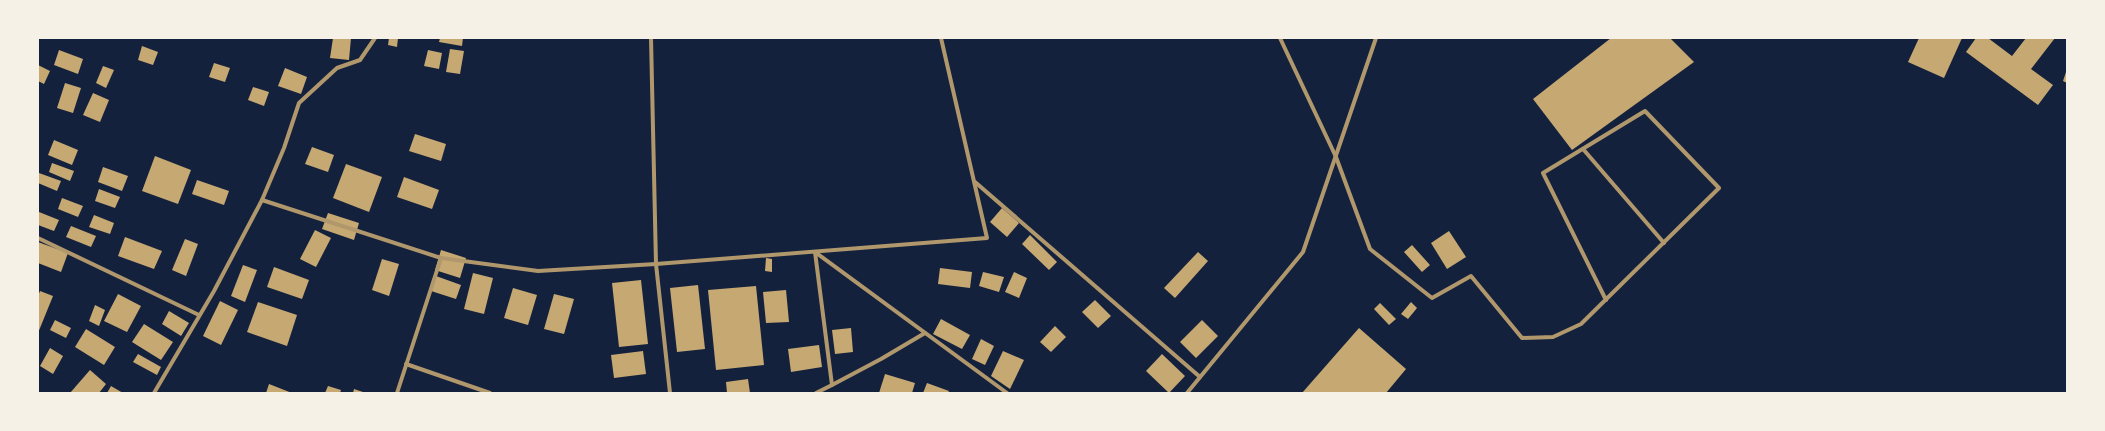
<svg xmlns="http://www.w3.org/2000/svg" width="2105" height="431" font-family="'Fira Sans',sans-serif">
	<style>
		.building { fill: #c6a872 }
		.lines { fill: none; stroke-linecap: round; stroke-linejoin: round }
		.minor { stroke: #b1986c; stroke-width: 4 }
	</style>
	<rect width="100%" height="100%" fill="#14213d"/>
	<g class="building">
		<polygon points="333,38 351,38 349,60 330,58"/>
		<polygon points="389,38 398,38 397,47 388,45"/>
		<polygon points="440,38 463,38 462,46 439,42"/>
		<polygon points="1611,38 1670,38 1694,62 1572,150 1533,99"/>
		<polygon points="1919,38 1962,38 1944,78 1908,62"/>
		<polygon points="1976,38 1988,38 2012,56 2026,38 2055,38 2031,69 2053,85 2038,105 1966,52"/>
		<polygon points="142,46 158,52 153,65 138,60"/>
		<polygon points="450,49 464,51 460,74 446,72"/>
		<polygon points="59,50 83,59 78,74 54,65"/>
		<polygon points="428,50 442,53 439,69 424,66"/>
		<polygon points="214,63 230,68 225,82 209,77"/>
		<polygon points="38,65 50,71 44,84 38,81"/>
		<polygon points="103,66 114,70 106,88 96,83"/>
		<polygon points="285,68 307,77 301,94 278,86"/>
		<polygon points="2067,69 2067,83 2063,81"/>
		<polygon points="65,83 81,88 73,113 57,108"/>
		<polygon points="253,87 269,92 264,106 248,100"/>
		<polygon points="93,93 109,100 100,122 83,115"/>
		<polygon points="415,134 446,144 441,161 409,151"/>
		<polygon points="54,140 78,150 72,165 48,155"/>
		<polygon points="312,147 334,155 328,172 305,164"/>
		<polygon points="155,156 191,170 178,204 142,191"/>
		<polygon points="52,163 74,171 70,181 49,172"/>
		<polygon points="346,164 382,177 369,212 333,198"/>
		<polygon points="103,167 128,176 122,191 98,182"/>
		<polygon points="39,173 61,181 57,191 38,183"/>
		<polygon points="404,177 439,190 432,209 397,197"/>
		<polygon points="197,180 229,191 224,205 192,194"/>
		<polygon points="99,189 120,197 115,208 95,201"/>
		<polygon points="62,198 83,206 78,217 58,209"/>
		<polygon points="1002,208 1019,223 1007,237 990,222"/>
		<polygon points="39,212 59,220 54,231 38,225"/>
		<polygon points="328,213 359,223 354,240 322,229"/>
		<polygon points="94,215 114,223 110,234 89,227"/>
		<polygon points="71,226 96,236 91,247 66,237"/>
		<polygon points="315,230 331,238 316,267 300,259"/>
		<polygon points="1449,231 1466,257 1447,269 1431,243"/>
		<polygon points="1030,235 1057,262 1049,270 1022,244"/>
		<polygon points="125,237 162,251 154,269 118,256"/>
		<polygon points="185,239 198,244 186,276 172,270"/>
		<polygon points="38,242 68,253 61,272 38,263"/>
		<polygon points="1412,245 1430,265 1422,272 1404,252"/>
		<polygon points="441,250 466,258 460,278 435,270"/>
		<polygon points="1198,252 1208,261 1175,298 1164,288"/>
		<polygon points="766,258 772,259 772,272 765,271"/>
		<polygon points="382,259 399,264 389,296 372,290"/>
		<polygon points="243,265 257,270 245,302 231,296"/>
		<polygon points="274,267 309,280 302,299 267,287"/>
		<polygon points="940,268 972,272 970,288 938,284"/>
		<polygon points="983,272 1004,277 999,292 979,286"/>
		<polygon points="1014,272 1027,278 1019,298 1005,292"/>
		<polygon points="473,273 493,278 484,314 464,309"/>
		<polygon points="436,276 461,285 456,299 431,291"/>
		<polygon points="641,280 648,344 619,347 612,283"/>
		<polygon points="698,285 705,349 677,352 670,288"/>
		<polygon points="756,286 764,365 716,370 708,290"/>
		<polygon points="513,288 537,295 528,325 504,318"/>
		<polygon points="786,290 789,322 766,323 763,292"/>
		<polygon points="40,291 53,296 38,333 38,296"/>
		<polygon points="118,294 141,306 127,332 104,321"/>
		<polygon points="554,294 574,299 564,334 544,329"/>
		<polygon points="1095,300 1111,316 1098,328 1082,312"/>
		<polygon points="220,301 238,310 221,345 203,336"/>
		<polygon points="258,302 297,315 287,346 247,332"/>
		<polygon points="1411,302 1417,308 1408,319 1401,314"/>
		<polygon points="1380,303 1396,319 1389,325 1374,309"/>
		<polygon points="95,305 105,310 99,326 89,321"/>
		<polygon points="169,311 189,323 181,336 162,324"/>
		<polygon points="941,319 970,335 962,349 933,334"/>
		<polygon points="55,320 71,328 66,338 50,330"/>
		<polygon points="1202,320 1218,336 1196,358 1180,342"/>
		<polygon points="144,324 173,342 161,360 132,342"/>
		<polygon points="1055,326 1066,337 1051,352 1040,342"/>
		<polygon points="851,328 853,352 835,354 832,330"/>
		<polygon points="1359,328 1406,369 1386,393 1302,393"/>
		<polygon points="86,329 115,347 104,365 75,347"/>
		<polygon points="981,339 994,346 985,365 972,359"/>
		<polygon points="819,345 822,367 791,372 788,349"/>
		<polygon points="50,348 63,356 53,374 40,366"/>
		<polygon points="643,351 646,374 614,378 611,355"/>
		<polygon points="1003,351 1024,360 1010,389 991,376"/>
		<polygon points="138,354 161,367 157,375 133,362"/>
		<polygon points="1162,354 1185,376 1169,393 1146,371"/>
		<polygon points="90,370 106,384 99,393 70,393"/>
		<polygon points="885,374 915,383 912,393 879,393"/>
		<polygon points="748,379 750,393 727,393 726,382"/>
		<polygon points="927,383 949,391 948,393 923,393"/>
		<polygon points="269,384 292,393 266,393"/>
		<polygon points="111,386 123,393 107,393"/>
		<polygon points="328,386 341,390 340,393 325,393"/>
		<polygon points="354,389 366,393 353,393"/>
	</g>
	<g class="lines">
		<g class="minor">
			<polyline points="651,38 656,264 670,393"/>
			<polyline points="1280,38 1336,157 1370,249 1432,298 1471,276 1522,338 1553,337 1581,324 1719,188 1645,111 1543,173 1606,300"/>
			<polyline points="1583,149 1664,243"/>
			<polyline points="975,182 1200,377"/>
			<polyline points="262,200 284,148 299,103 337,68 360,60 375,38"/>
			<polyline points="38,238 199,315"/>
			<polyline points="815,252 1007,393"/>
			<polyline points="815,252 832,385 816,393"/>
			<polyline points="406,364 490,393"/>
			<polyline points="832,385 881,359 925,333"/>
			<polyline points="154,393 214,291 262,200 441,258 538,271 656,264 987,238 941,38"/>
			<polyline points="397,393 441,258"/>
			<polyline points="1187,393 1303,252 1376,38"/>
		</g>
	</g>
	<rect width="2105" height="431" fill="none" stroke="#f6f1e7" stroke-width="78"/>
</svg>
